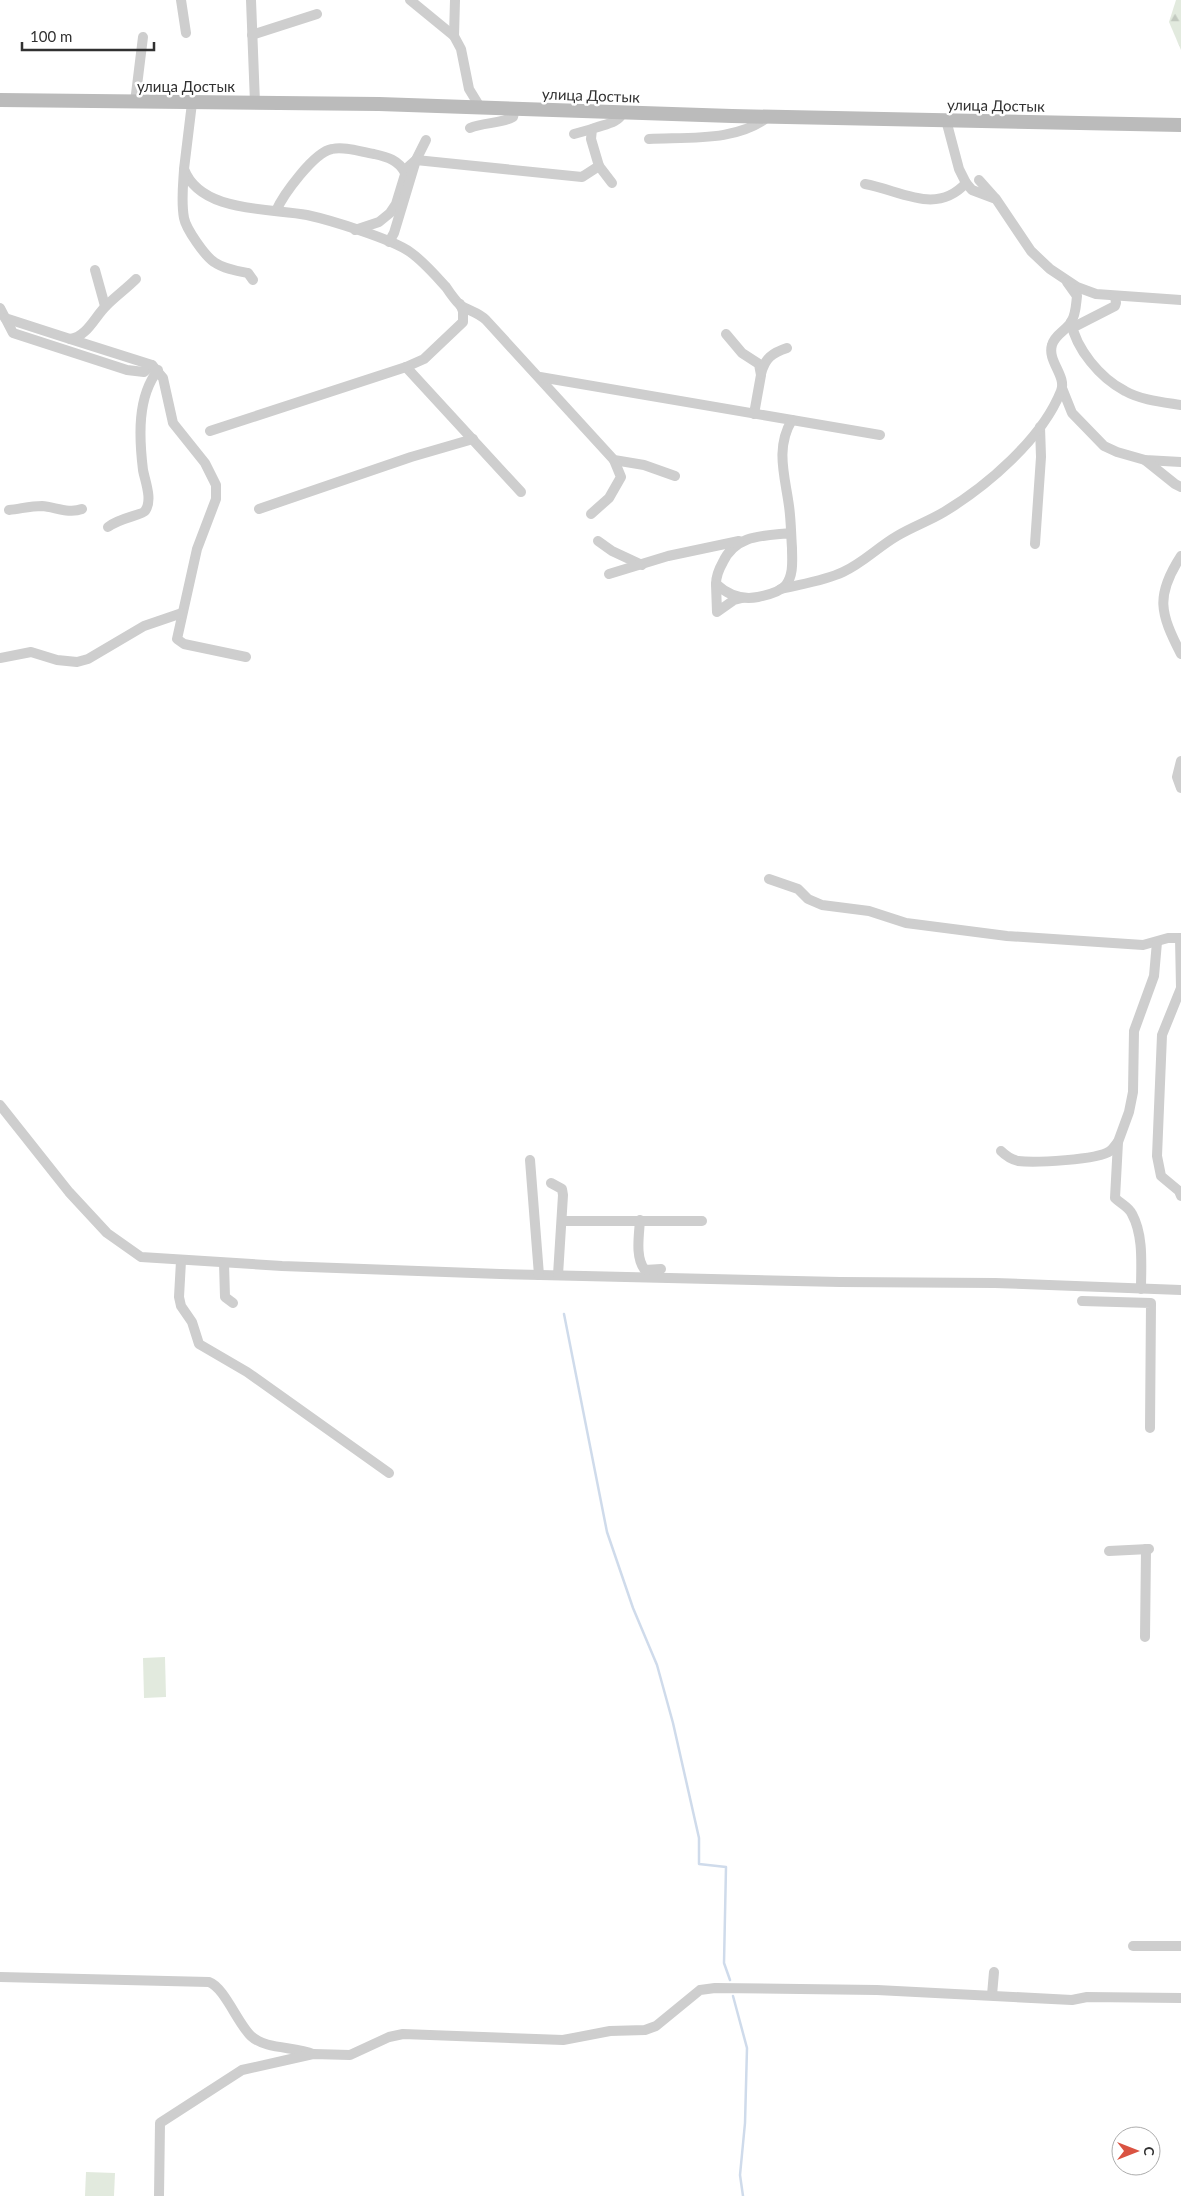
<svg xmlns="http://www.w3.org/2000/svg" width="1181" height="2196" font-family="Lato,sans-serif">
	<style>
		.forest { fill: url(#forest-firs) }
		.pitch { fill: #e2eade }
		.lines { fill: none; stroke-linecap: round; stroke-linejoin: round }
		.stream { stroke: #cfdbeb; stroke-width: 2.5 }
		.street { stroke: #cecece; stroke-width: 10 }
		.secondary { stroke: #bbb; stroke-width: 14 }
		.labels { text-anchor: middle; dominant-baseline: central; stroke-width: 5; stroke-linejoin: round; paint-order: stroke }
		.street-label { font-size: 15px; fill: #313131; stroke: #fff }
	</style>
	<defs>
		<pattern id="forest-firs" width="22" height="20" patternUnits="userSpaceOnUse" patternTransform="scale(1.25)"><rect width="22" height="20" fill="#e2eade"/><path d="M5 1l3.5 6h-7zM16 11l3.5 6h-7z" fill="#c2c9bf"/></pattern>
	</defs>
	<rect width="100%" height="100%" fill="#fff"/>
	<polygon class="forest" points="1176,0 1181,0 1181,50 1169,22"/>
	<g class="pitch">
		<polygon points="165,1657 166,1697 144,1698 143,1658"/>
		<polygon points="86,2172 115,2173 114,2196 85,2196"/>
	</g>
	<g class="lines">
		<g class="stream">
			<polyline points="564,1314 607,1532 633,1608 657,1665 673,1723 699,1838 699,1864 726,1867 724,1963 730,1980"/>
			<polyline points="733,1996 747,2048 745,2123 740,2175 743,2196"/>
		</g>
		<g class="street">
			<polyline points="181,0 186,33"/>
			<polyline points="251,0 255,103"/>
			<polyline points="410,0 454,36"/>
			<polyline points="455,0 454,36 461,49 469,89 480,107"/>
			<polyline points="252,35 317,14"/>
			<polyline points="135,102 143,37"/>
			<path d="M192 103 184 169C200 213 270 208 307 215 330 220 392 239 410 252 423 261 435 275 446 287 450 293 455 300 460 305 469 311 478 312 486 320L614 460 644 465 675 476"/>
			<polyline points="946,120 959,169 966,183 972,190 996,199 1031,251 1050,269 1077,287 1096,294 1181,300"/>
			<path d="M470 128C483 122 501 124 513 117L515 109"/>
			<polyline points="574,134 592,129"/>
			<path d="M649 139C688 137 738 142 769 116"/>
			<polyline points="599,166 612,183"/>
			<path d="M184 170C183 186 181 202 184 218 186 229 205 256 214 262 224 269 237 271 248 273L253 280"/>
			<polyline points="979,180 995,198"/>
			<path d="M865 184C900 190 936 216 966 183"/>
			<path d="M276 211C283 195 314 152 332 149 345 146 361 152 374 154 387 157 399 160 405 173"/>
			<polyline points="355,230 379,222 390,213 396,204 407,168 416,160 426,140"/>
			<path d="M389 242 394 233 416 160 582 177 599 166 591 139 592 129C604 124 618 124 623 112"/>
			<polyline points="95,270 105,306"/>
			<polyline points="0,308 13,333 127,370 144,372 152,365 163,378 173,423 205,463 216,485 216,499 197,549 177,639 184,644 246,657"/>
			<path d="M5 318 70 339C87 337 95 316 107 305 116 296 127 288 136 279"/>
			<path d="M1071 322C1076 349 1100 378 1125 391 1141 400 1162 402 1181 405"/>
			<polyline points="1072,328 1115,306 1116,303 1115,296"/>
			<polyline points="726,334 742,353 759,364 761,375 754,414"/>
			<polyline points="70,339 152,365"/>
			<polyline points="406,367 521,492"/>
			<path d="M761 374C765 358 772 353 787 348"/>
			<polyline points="540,377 880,435"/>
			<polyline points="1062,388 1072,413 1104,446 1117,452 1145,460 1181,462"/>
			<polyline points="210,431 406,367 424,359 463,322 463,311 460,304"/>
			<polyline points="1145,460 1175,484 1181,487"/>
			<polyline points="259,509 411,457 473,439"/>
			<path d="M9 510C20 509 30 506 42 506 55 507 69 514 82 509"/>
			<polyline points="591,514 609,498 621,477 614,460"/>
			<path d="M108 527C119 518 142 515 145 511 153 500 145 481 143 470 139 437 137 397 158 370"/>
			<path d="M791 533C764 536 736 534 723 562 719 569 716 576 716 584 728 595 743 600 758 597 768 595 780 592 786 585 794 574 792 560 792 548 791 534 791 520 789 506 785 476 775 448 792 420"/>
			<polyline points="598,541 612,551 642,565"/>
			<polyline points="1035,544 1041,457 1040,427"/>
			<path d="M1181 556C1155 596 1160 613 1181 654"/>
			<polyline points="609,574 668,556 739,541"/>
			<polyline points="716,584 717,612 734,600 742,598"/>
			<path d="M781 589C801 584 824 581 843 572 863 563 878 547 897 536 912 527 929 521 944 512 987 486 1042 439 1061 391 1067 376 1047 361 1052 345 1055 334 1066 331 1071 322 1076 315 1076 304 1077 296L1067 282"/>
			<polyline points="0,658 31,652 57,660 77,662 88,659 144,626 182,613"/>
			<polyline points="1181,761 1177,777 1181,788"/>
			<polyline points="769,879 798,889 808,899 822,905 869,911 906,923 1007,936 1143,945 1168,938 1181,938"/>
			<polyline points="1180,938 1181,988 1162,1035 1157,1156 1161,1176 1179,1191 1181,1196"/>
			<polyline points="0,1105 69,1192 107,1233 141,1257 282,1266 500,1274 840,1282 995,1283 1181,1290"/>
			<path d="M1001 1151C1006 1156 1010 1159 1018 1161 1034 1163 1098 1160 1110 1151 1113 1149 1116 1144 1118 1142"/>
			<polyline points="530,1160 539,1275"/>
			<polyline points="551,1183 562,1189 563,1195 558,1275"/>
			<path d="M640 1220C639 1236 635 1258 645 1270L661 1269"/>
			<polyline points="562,1221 702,1221"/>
			<polyline points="181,1261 179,1297 181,1306 192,1322 199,1344 247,1372 389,1473"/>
			<polyline points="224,1263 225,1297 233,1303"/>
			<path d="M1141 1289C1141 1266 1144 1236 1132 1214 1129 1207 1121 1204 1115 1198L1118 1142 1129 1112 1133 1092 1134 1031 1154 976 1157 942"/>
			<polyline points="1082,1301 1151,1303 1150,1428"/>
			<polyline points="1109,1551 1149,1549"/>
			<polyline points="1145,1637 1146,1549"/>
			<polyline points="1133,1946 1181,1946"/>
			<path d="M0 1977 209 1982C224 1987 238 2024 251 2036 266 2050 295 2046 313 2054"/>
			<polyline points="992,1995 994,1972"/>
			<polyline points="159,2196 160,2123 242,2070 313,2054 350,2055 389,2037 403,2034 563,2040 610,2031 645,2030 656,2026 700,1990 715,1988 877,1990 1072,2000 1087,1997 1181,1998"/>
		</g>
		<polyline class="secondary" points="0,100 379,104 732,116 1181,125"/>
	</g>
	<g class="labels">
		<g class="street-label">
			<text x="186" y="86">улица Достык</text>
			<text transform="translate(591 95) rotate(2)">улица Достык</text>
			<text transform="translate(996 105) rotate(1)">улица Достык</text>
		</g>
	</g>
	<g transform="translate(1136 2151) rotate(90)"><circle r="24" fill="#ffffff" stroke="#adadad"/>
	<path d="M0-4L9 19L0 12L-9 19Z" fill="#da5342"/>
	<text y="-8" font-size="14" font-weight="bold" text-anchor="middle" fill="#313131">С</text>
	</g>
	<path d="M22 42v8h132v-8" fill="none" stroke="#313131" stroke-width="2.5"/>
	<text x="30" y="42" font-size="15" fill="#313131" stroke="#ffffff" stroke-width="4" paint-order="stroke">100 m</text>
</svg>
